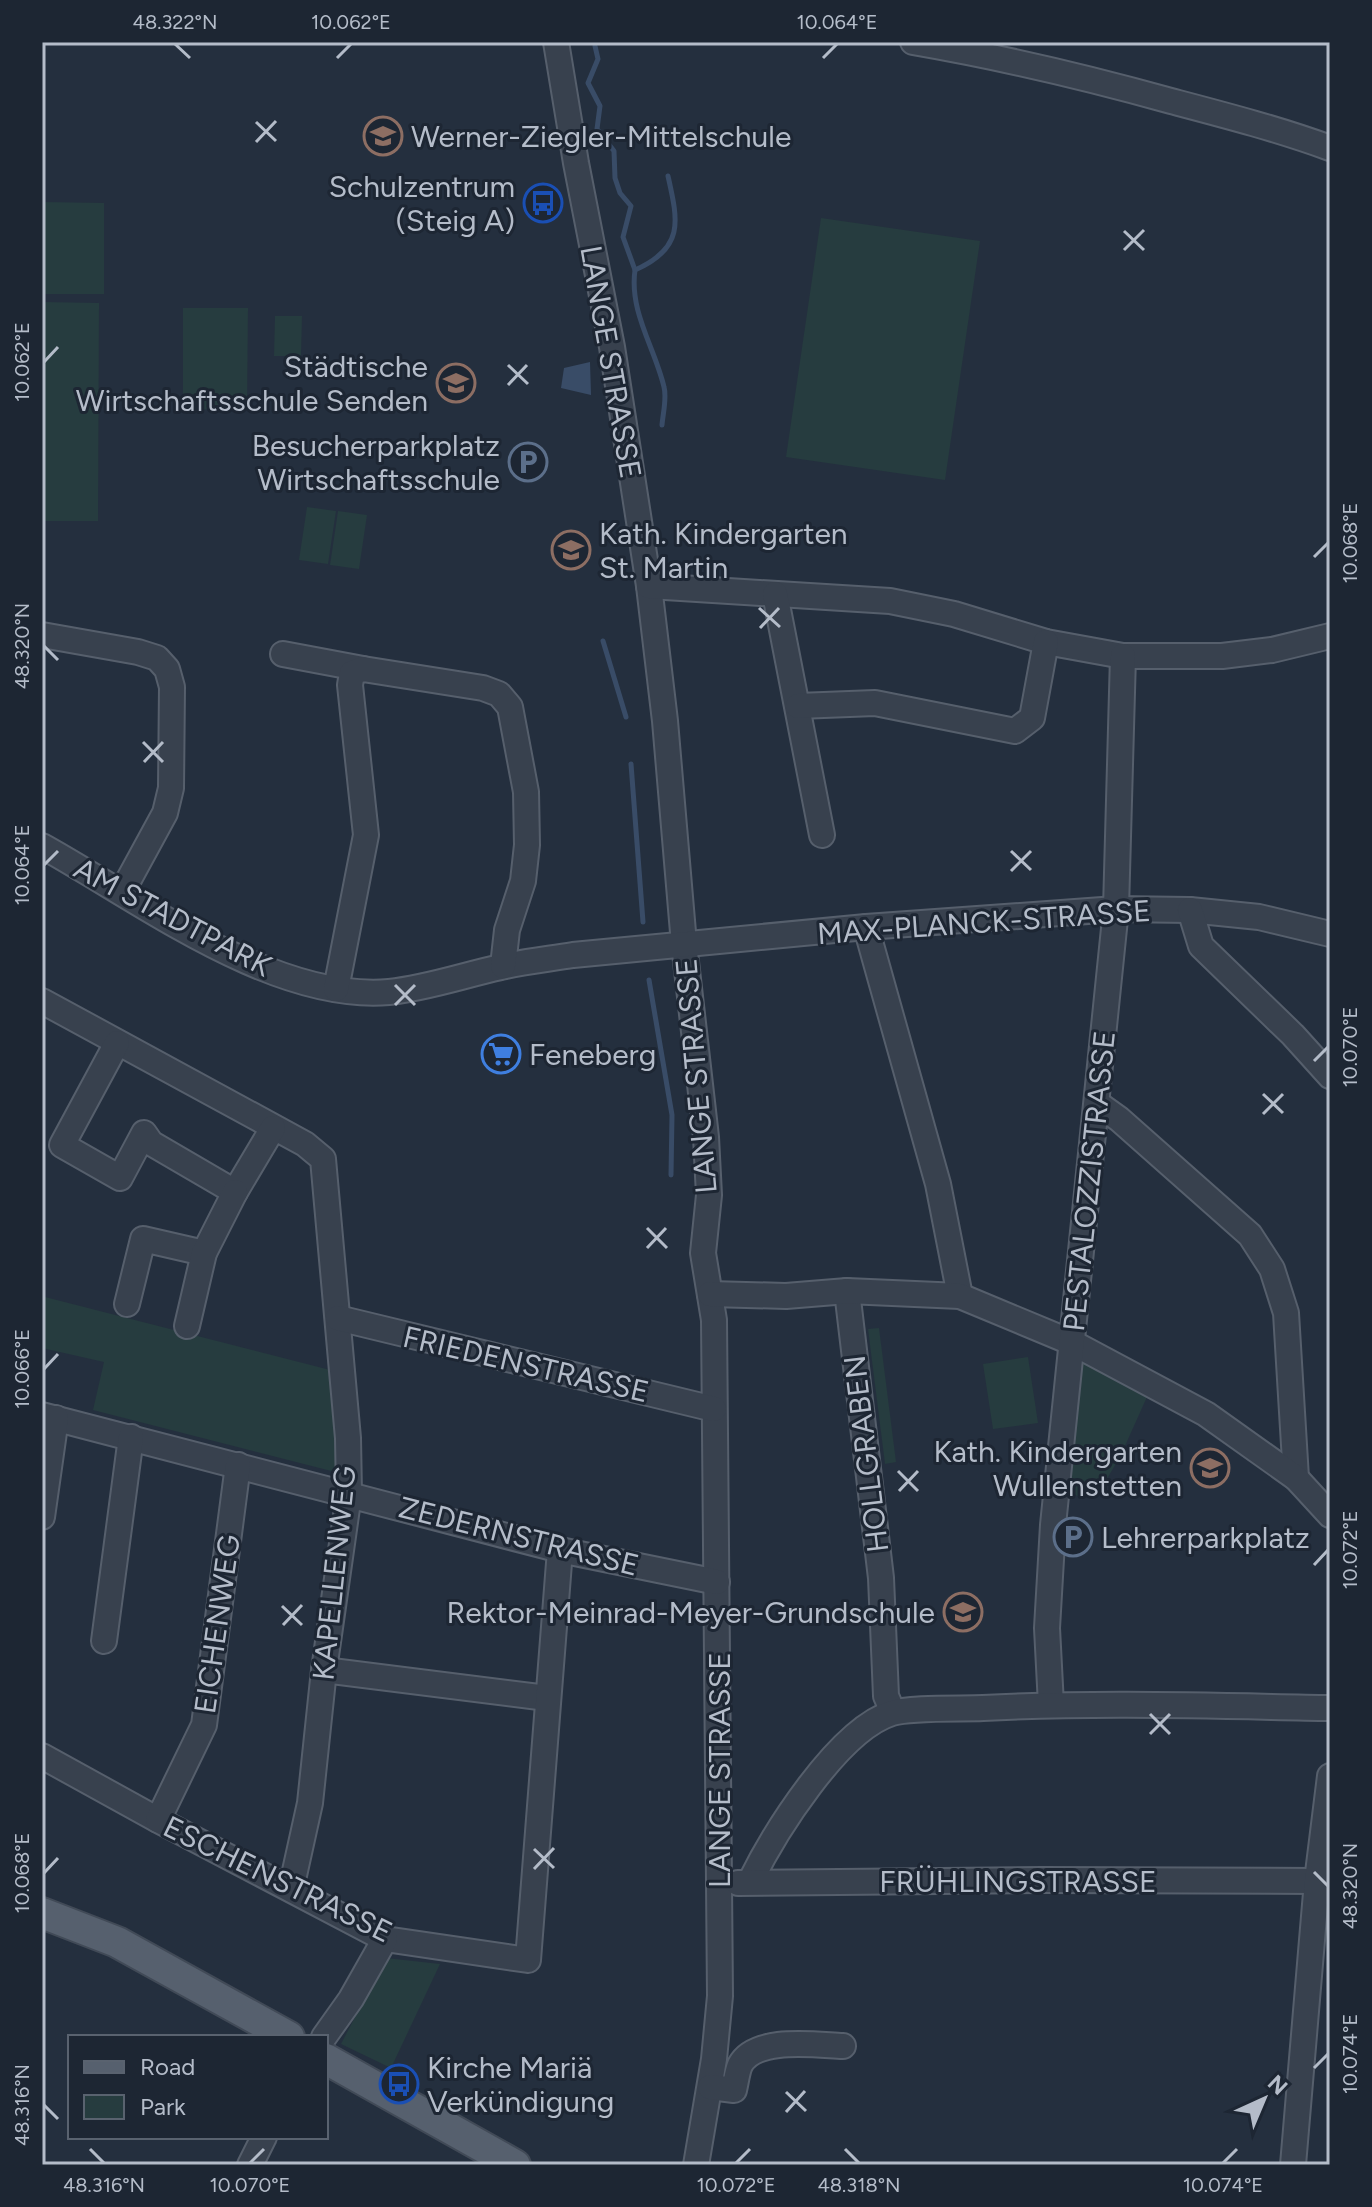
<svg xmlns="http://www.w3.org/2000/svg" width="1372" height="2207" font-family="Figtree,sans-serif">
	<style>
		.green { fill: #263c3f }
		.water { fill: #394c67 }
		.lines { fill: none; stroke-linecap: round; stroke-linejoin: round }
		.stream { stroke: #394c67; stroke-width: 5 }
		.minor-casing { stroke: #565f6c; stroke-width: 28 }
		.major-casing { stroke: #414a57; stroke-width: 34 }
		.minor { stroke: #38414e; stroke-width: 24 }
		.major { stroke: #56606e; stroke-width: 30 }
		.ticks { fill: none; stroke: #b4bcc9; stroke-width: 3 }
		.labels { text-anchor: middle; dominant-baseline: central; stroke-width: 6; stroke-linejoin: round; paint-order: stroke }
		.poi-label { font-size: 30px; fill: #b4bcc9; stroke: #1d2633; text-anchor: start }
		.street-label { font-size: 30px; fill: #b4bcc9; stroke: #1d2633 }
		.neatline { fill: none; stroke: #b4bcc9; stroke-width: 3 }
		.ticks-label { font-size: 20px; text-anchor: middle; fill: #b4bcc9 }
	</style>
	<rect width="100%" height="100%" fill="#242f3e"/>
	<g class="green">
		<polygon points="42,202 104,203 104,294 42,294"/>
		<polygon points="821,218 980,241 945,480 786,457"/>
		<polygon points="42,302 99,303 98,521 42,521"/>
		<polygon points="183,308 248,308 247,410 183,409"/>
		<polygon points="275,316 302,316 301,356 274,356"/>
		<polygon points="307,507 336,511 328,564 299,560"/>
		<polygon points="338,511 367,515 359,569 330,565"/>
		<polygon points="45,1297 338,1372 347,1475 93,1410 104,1362 42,1348 42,1310"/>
		<polygon points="879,1328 896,1462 885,1464 868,1329"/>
		<polygon points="1075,1346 1151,1388 1120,1457 1102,1487 1081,1498 1059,1486"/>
		<polygon points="1028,1357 1038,1423 993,1429 983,1364"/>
		<polygon points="386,1958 440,1964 391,2068 341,2044"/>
	</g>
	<polygon class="water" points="590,362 591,395 561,388 564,368"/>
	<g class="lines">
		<g class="stream">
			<polyline points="595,46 598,59 588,83 600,106 597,129 614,151 615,178 620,193 631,206 623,237 635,270"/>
			<path d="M662 425C663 413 667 398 664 387 655 348 629 312 635 270 685 248 678 221 668 176"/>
			<polyline points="603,641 626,717"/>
			<polyline points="631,764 643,922"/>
			<polyline points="649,980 672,1115 671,1175"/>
		</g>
		<g class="minor-casing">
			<g id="minor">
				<polyline points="556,42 576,163 612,347 649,586 665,721 684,944 706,1137 709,1195 703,1253 714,1320 720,1996 714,2059 696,2165"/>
				<path d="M913 42C1000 57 1085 77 1171 101 1224 115 1278 129 1330 148"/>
				<polyline points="649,586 890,601 954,614 1046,642 1123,656 1222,656 1272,650 1330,636"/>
				<polyline points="775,594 822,835"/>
				<polyline points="42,635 138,652 157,658 167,669 172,687 171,788 165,813 122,892"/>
				<polyline points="283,654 363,669"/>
				<polyline points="798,706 875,703 1015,731 1032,718 1046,642"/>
				<path d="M42 846C140 900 273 1002 389 992 428 988 464 975 501 967 525 961 549 959 573 955L866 927 1116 909 1190 910 1259 917 1330 934"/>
				<polyline points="1190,910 1201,946 1293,1035 1330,1076"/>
				<polyline points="866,927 938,1184 960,1296"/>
				<polyline points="336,989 366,835 350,685 352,673 363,669 483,688 499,694 510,707 526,792 527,845 523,881 507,930 503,966"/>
				<polyline points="42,1001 305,1144 323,1159 348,1438 349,1494 324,1670 310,1803 291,1889"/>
				<polyline points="117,1043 62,1145 120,1178 144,1133 151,1143 235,1192 273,1128"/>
				<polyline points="1098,1104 1119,1119 1250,1235 1272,1269 1286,1313 1296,1478"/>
				<polyline points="847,1291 881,1578 886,1696 893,1712"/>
				<polyline points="710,1294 786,1296 847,1291 960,1296 1073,1343 1206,1414 1296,1478 1330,1515"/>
				<polyline points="127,1304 143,1239 204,1253"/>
				<polyline points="338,1318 714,1409"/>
				<polyline points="187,1326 204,1253 235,1192"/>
				<polyline points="42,1415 560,1550 717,1582"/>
				<polyline points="42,1517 56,1418"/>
				<polyline points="104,1641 131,1437"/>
				<polyline points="324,1670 547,1698"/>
				<polyline points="1051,1705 1047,1628 1053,1525 1116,909 1123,656"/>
				<polyline points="42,1756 158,1820 385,1939 528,1960 560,1550"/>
				<polyline points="158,1820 204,1725 238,1465"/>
				<path d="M750 1882C774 1833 838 1730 892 1713 910 1707 962 1709 983 1708 1099 1702 1214 1706 1330 1708"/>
				<polyline points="738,1883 1042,1880 1317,1881"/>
				<polyline points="324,2037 351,1999 385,1939"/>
				<path d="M710 2087 734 2090C736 2082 737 2072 740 2065 755 2036 816 2045 843 2046"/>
				<polyline points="250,2165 264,2137"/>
				<polyline points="1293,2165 1317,1881 1330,1776"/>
			</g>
		</g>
		<g class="major-casing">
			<g id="major">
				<polyline points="42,1913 117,1942 289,2037"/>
				<polyline points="326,2059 515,2165"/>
			</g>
		</g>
		<use href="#minor" class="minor"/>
		<use href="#major" class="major"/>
	</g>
	<path class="ticks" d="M175 44 190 58M337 58 351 44M823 58 837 44M256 122 276 141M256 142 276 121M1124 231 1144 250M1124 250 1144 230M44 362 58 347M508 365 528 384M508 385 527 365M1314 557 1328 543M759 608 780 627M760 628 779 608M44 646 58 660M143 742 163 762M144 762 163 742M1011 851 1031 870M44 865 58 851M1011 871 1031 851M395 985 415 1005M395 1005 415 985M1314 1061 1328 1047M1263 1094 1283 1113M1263 1114 1283 1094M647 1228 667 1248M647 1248 666 1228M44 1369 58 1354M898 1471 918 1491M899 1491 918 1471M1314 1565 1328 1550M282 1606 302 1625M283 1625 302 1605M1150 1714 1170 1734M1150 1734 1170 1714M534 1849 554 1868M534 1869 554 1848M1314 1872 1328 1886M44 1873 58 1858M1314 2068 1328 2054M786 2092 806 2111M44 2105 58 2119M786 2112 805 2091M90 2149 104 2163M845 2149 859 2163M250 2163 264 2149M736 2163 750 2149M1223 2163 1237 2149"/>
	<defs>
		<g id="school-ring" transform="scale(2)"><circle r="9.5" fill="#1d2633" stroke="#8d6e63" stroke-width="1.5"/><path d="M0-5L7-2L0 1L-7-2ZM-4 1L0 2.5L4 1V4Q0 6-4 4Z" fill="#8d6e63"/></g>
		<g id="bus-ring" transform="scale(2)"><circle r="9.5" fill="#1d2633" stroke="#1a4fb4" stroke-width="1.5"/><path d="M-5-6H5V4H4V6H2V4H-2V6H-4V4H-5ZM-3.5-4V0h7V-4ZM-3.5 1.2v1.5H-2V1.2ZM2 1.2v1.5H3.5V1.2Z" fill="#1a4fb4"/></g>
		<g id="parking-ring" transform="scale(2)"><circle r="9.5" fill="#1d2633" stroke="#5c6f8a" stroke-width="1.5"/><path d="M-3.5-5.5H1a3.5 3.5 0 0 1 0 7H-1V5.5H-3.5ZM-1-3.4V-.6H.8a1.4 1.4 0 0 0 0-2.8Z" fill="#5c6f8a"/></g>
		<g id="supermarket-ring" transform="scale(2)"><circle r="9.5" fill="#1d2633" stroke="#3f7fe0" stroke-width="1.5"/><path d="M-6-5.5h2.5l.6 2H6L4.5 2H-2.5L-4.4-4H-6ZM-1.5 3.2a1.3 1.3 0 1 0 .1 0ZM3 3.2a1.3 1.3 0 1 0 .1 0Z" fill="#3f7fe0"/></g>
	</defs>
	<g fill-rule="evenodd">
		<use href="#school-ring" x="383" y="136"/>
		<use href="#bus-ring" x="543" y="203"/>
		<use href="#school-ring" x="456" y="383"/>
		<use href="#parking-ring" x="528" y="462"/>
		<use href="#school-ring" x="571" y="550"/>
		<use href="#supermarket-ring" x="501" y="1054"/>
		<use href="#school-ring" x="1210" y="1468"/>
		<use href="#parking-ring" x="1073" y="1537"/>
		<use href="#school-ring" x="963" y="1612"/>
		<use href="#bus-ring" x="399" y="2084"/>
	</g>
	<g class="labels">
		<g class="poi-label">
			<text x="411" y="136">Werner-Ziegler-Mittelschule</text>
			<text x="515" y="186" text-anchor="end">Schulzentrum<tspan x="515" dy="34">(Steig A)</tspan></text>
			<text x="428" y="366" text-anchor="end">Städtische<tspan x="428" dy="34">Wirtschaftsschule Senden</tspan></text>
			<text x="500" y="445" text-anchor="end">Besucherparkplatz<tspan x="500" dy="34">Wirtschaftsschule</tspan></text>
			<text x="599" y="533">Kath. Kindergarten<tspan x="599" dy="34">St. Martin</tspan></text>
			<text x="529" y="1054">Feneberg</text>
			<text x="1182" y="1451" text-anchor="end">Kath. Kindergarten<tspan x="1182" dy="34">Wullenstetten</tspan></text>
			<text x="1101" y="1537">Lehrerparkplatz</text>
			<text x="935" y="1612" text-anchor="end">Rektor-Meinrad-Meyer-Grundschule</text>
			<text x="427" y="2067">Kirche Mariä<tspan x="427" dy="34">Verkündigung</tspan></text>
		</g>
		<g class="street-label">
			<text transform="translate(611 362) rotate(80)">LANGE STRASSE</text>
			<text transform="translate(173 917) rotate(28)">AM STADTPARK</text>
			<text transform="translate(984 922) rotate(-4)">MAX-PLANCK-STRASSE</text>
			<text transform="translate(696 1076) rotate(-95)">LANGE STRASSE</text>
			<text transform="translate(1089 1181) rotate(-84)">PESTALOZZISTRASSE</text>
			<text transform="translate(526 1364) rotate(13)">FRIEDENSTRASSE</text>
			<text transform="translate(866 1454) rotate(-97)">HOLLGRABEN</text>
			<text transform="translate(519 1536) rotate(14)">ZEDERNSTRASSE</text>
			<text transform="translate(334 1573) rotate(-84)">KAPELLENWEG</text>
			<text transform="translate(217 1624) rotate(-82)">EICHENWEG</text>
			<text transform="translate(719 1770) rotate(-90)">LANGE STRASSE</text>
			<text transform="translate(278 1879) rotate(26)">ESCHENSTRASSE</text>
			<text x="1018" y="1881">FRÜHLINGSTRASSE</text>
		</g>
	</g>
	<rect width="1372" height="2207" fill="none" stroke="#1d2633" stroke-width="88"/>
	<rect x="68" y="2035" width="260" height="104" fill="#1d2633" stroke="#59626f" stroke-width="2"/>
	<rect x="84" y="2061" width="40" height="12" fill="#56606e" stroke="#59626f" stroke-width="2"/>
	<text x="140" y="2075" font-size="24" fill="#b4bcc9">Road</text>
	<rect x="84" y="2095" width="40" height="24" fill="#263c3f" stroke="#59626f" stroke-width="2"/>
	<text x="140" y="2115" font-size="24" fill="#b4bcc9">Park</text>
	<g transform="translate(1264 2099) rotate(44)" stroke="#1d2633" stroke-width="6" paint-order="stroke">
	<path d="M0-6L14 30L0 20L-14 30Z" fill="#b4bcc9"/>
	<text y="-12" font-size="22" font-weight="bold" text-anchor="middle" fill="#b4bcc9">N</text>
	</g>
	<rect x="44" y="44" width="1284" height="2119" class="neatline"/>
	<g class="ticks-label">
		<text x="175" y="29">48.322°N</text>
		<text x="351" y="29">10.062°E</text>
		<text x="837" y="29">10.064°E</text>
		<text transform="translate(22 362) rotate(-90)" y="7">10.062°E</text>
		<text transform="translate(1350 543) rotate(-90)" y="7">10.068°E</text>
		<text transform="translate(22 646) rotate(-90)" y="7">48.320°N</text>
		<text transform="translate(22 865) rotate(-90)" y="7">10.064°E</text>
		<text transform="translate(1350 1047) rotate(-90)" y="7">10.070°E</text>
		<text transform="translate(22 1369) rotate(-90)" y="7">10.066°E</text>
		<text transform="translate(1350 1550) rotate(-90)" y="7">10.072°E</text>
		<text transform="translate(22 1873) rotate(-90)" y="7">10.068°E</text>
		<text transform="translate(1350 1886) rotate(-90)" y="7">48.320°N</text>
		<text transform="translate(1350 2054) rotate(-90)" y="7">10.074°E</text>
		<text transform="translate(22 2105) rotate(-90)" y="7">48.316°N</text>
		<text x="104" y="2192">48.316°N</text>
		<text x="250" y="2192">10.070°E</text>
		<text x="736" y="2192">10.072°E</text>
		<text x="859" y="2192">48.318°N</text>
		<text x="1223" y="2192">10.074°E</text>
	</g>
</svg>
